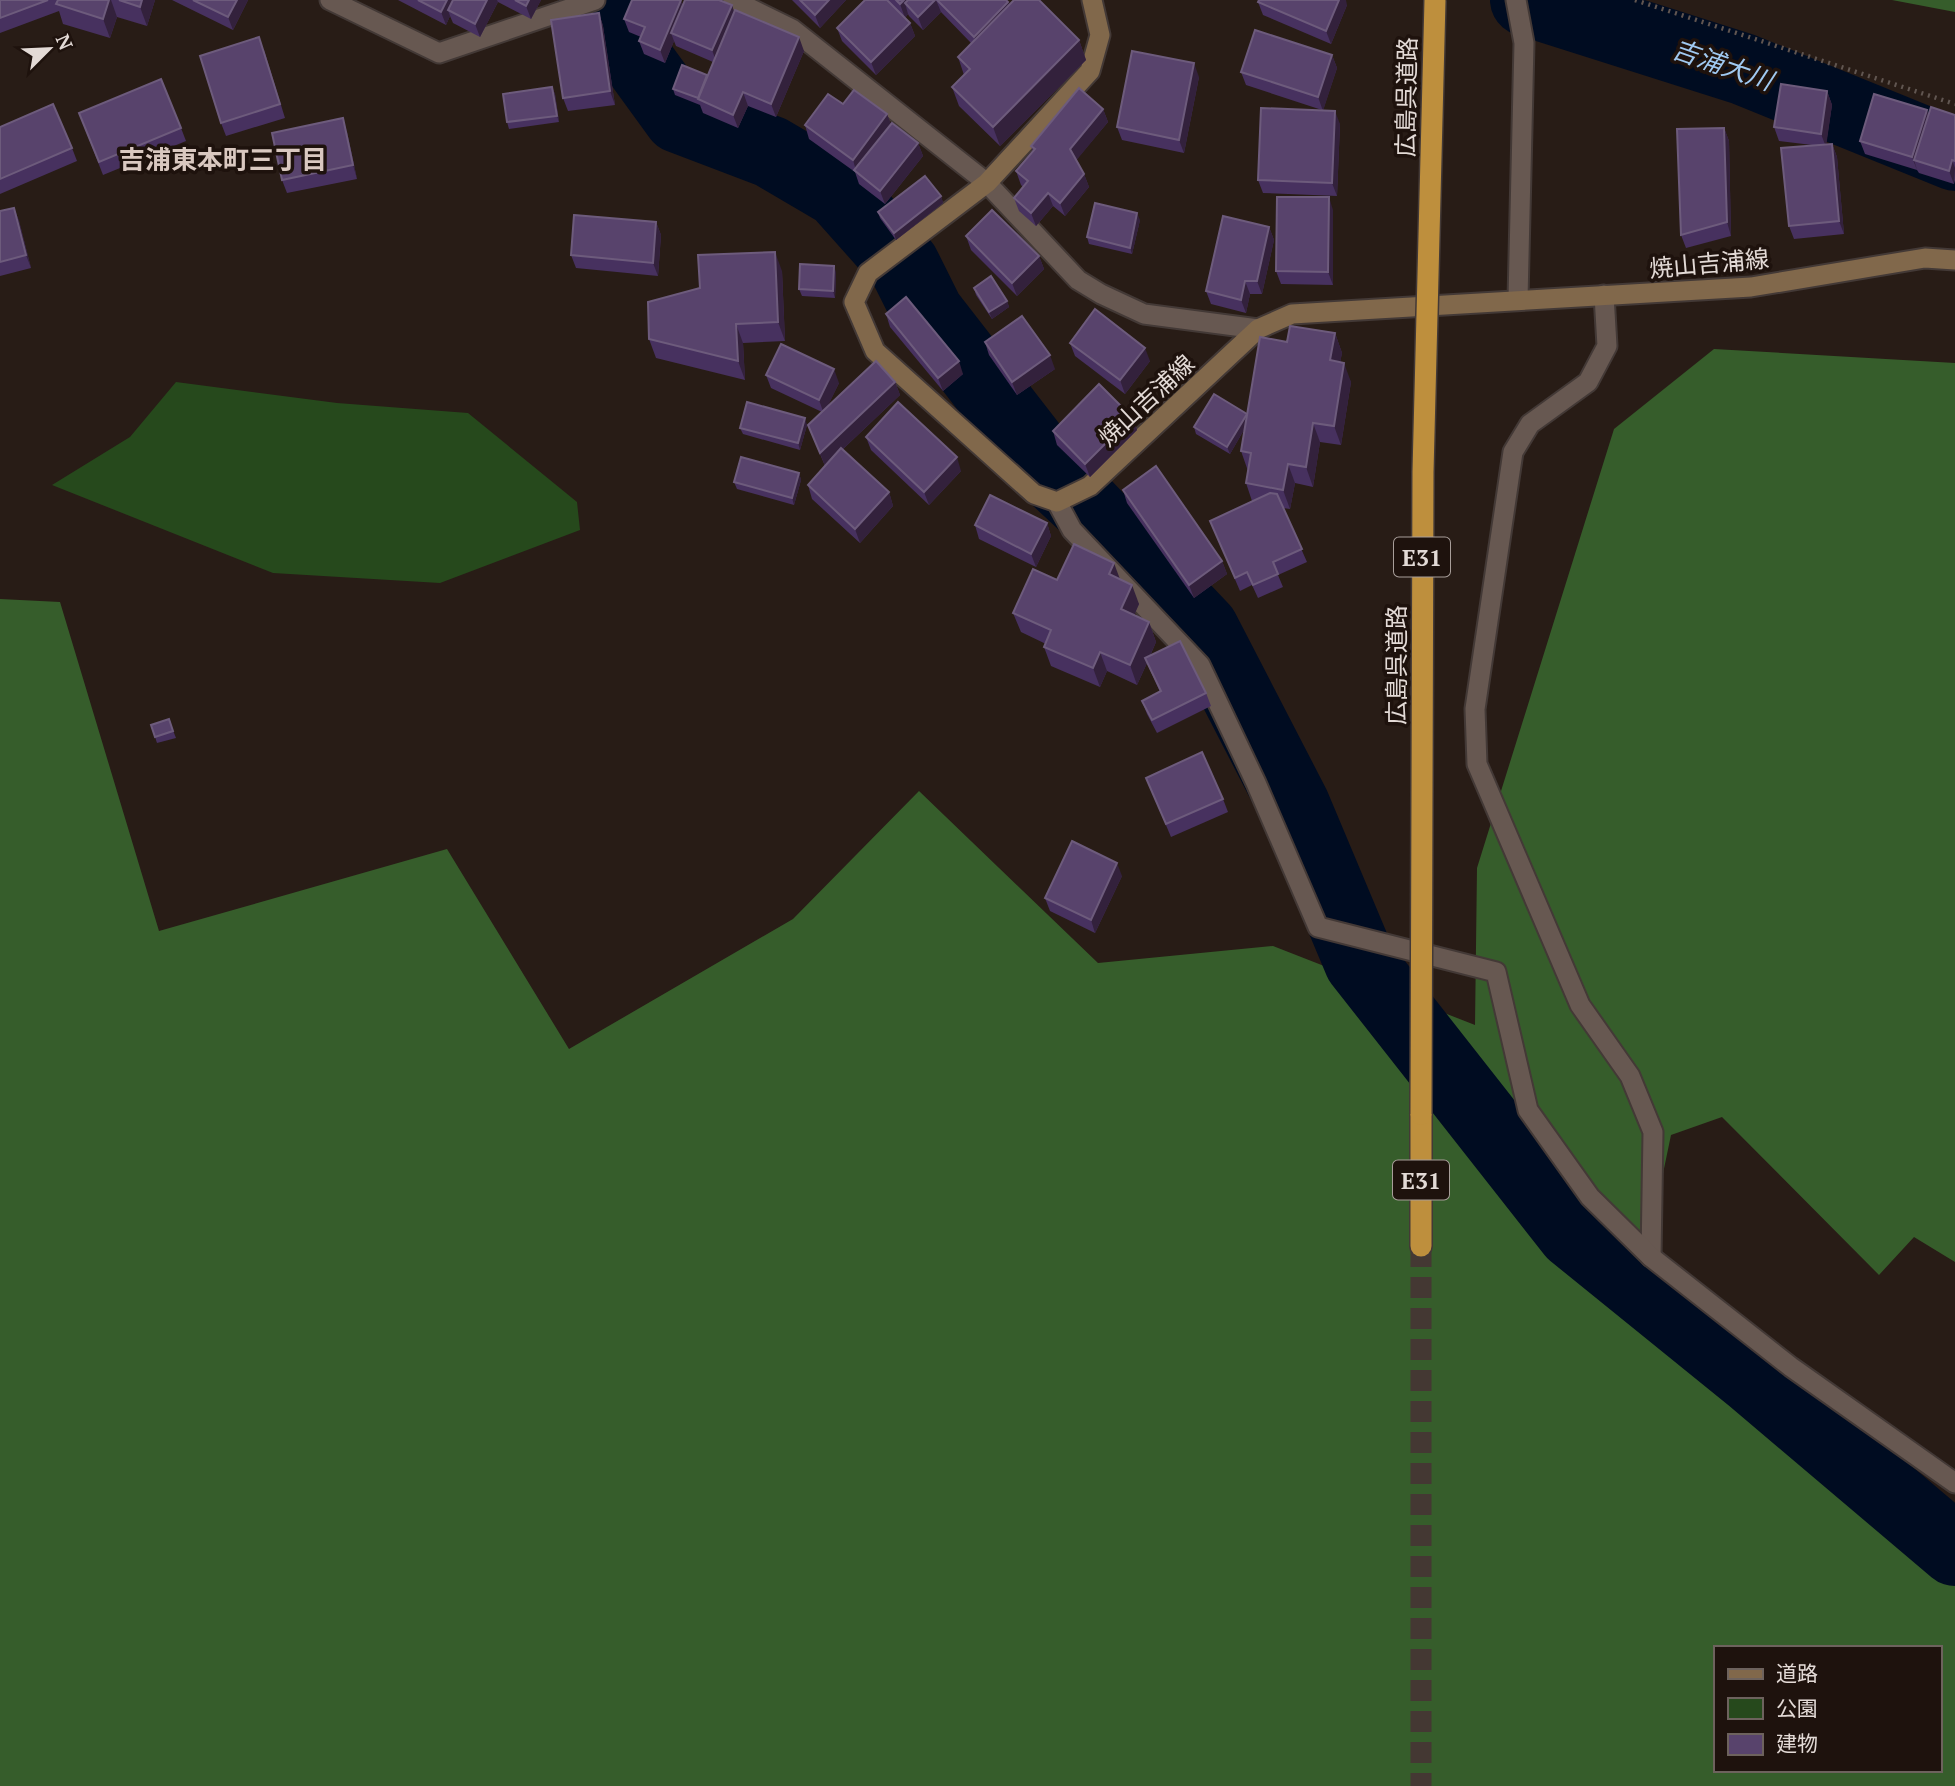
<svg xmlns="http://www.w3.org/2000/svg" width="1955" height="1786" font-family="'PT Serif','Noto Sans JP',serif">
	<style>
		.green { fill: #26491c }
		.forest { fill: #365d2b; fill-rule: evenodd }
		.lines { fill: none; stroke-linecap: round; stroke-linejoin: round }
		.river { stroke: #000c21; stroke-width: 72 }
		.motorway-tunnel { stroke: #443833; stroke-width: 21; stroke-dasharray: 21 10; stroke-linecap: butt }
		.service-casing { stroke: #433936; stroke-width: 23 }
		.minor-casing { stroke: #433936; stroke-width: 23 }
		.tertiary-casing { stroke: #433936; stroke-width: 23 }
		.secondary-casing { stroke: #433936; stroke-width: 23 }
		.motorway-casing { stroke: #433936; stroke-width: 24 }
		.path { stroke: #615651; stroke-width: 4.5; stroke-dasharray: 2 5; stroke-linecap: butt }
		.service { stroke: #675851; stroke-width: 19 }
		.minor { stroke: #675851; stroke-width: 19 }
		.tertiary { stroke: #675851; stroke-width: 19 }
		.secondary { stroke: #81684b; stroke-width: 19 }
		.motorway { stroke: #be8f3d; stroke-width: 21 }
		.motorway-bridge-casing { stroke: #433936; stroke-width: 24; stroke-linecap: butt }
		.motorway-bridge { stroke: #be8f3d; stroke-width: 21 }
		.wall { fill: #47315f }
		.shaded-wall { fill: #33213c }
		.building { fill: #58436c; stroke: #6d5b7c; stroke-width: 2 }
		.labels { text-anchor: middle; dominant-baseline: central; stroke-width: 7; stroke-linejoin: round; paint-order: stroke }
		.shield { fill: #1e120d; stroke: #a89e9a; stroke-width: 2 }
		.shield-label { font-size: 23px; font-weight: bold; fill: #e3dad6 }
		.street-label { font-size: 24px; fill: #e3dad6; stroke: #1e120d }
		.water-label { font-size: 26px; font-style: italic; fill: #a0c9f1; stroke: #1e120d }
		.neighbourhood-label { font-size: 26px; font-weight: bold; fill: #d9c8c0; stroke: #1e120d }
	</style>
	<rect width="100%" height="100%" fill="#281c16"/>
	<polygon class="green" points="176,382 337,403 468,413 577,502 580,530 440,583 273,573 52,485 130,437"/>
	<g class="forest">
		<polygon points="1892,0 1955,0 1955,12"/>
		<path d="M1714 349 1955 363V1262L1914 1237 1879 1275 1722 1117 1671 1135 1634 1313 1955 1531V1786H0V599L60 602 159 931 447 849 569 1049 793 919 919 791 1098 963 1273 946 1475 1025 1477 868 1614 429ZM1715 1648H1939V1770H1715Z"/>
	</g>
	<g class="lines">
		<g class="river">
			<polyline points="594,0 679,117 771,152 839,192 904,265 928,313 1056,478 1087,507 1203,629 1294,805 1360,962 1573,1233 1752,1378 1955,1550"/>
			<polyline points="1526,0 1743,69 1955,155"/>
		</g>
		<polyline class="motorway-tunnel" points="1421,1246 1421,1786"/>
		<g class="service-casing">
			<polyline id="service" points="987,183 1078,280 1101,294 1144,314 1258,329"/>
		</g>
		<g class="minor-casing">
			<g id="minor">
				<polyline points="330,0 439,53 595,0"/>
				<polyline points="733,0 792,29 987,183"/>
				<polyline points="1604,295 1607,346 1588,382 1530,424 1513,452 1475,709 1477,764 1580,1005 1630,1076 1653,1132 1651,1257"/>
				<polyline points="1057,502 1072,530 1200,665 1256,783 1318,927 1496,972 1528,1110 1590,1197 1651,1257 1791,1367 1955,1483"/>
			</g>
		</g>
		<g class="tertiary-casing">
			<polyline id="tertiary" points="1516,0 1524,43 1518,299"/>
		</g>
		<g class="secondary-casing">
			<polyline id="secondary" points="1092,0 1100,35 1090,71 987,183 868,273 854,302 875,351 1034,494 1057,502 1090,486 1258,329 1292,314 1751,287 1925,258 1955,260"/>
		</g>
		<g class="motorway-casing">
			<polyline id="motorway" points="1421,1246 1421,1114"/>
		</g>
		<polyline class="path" points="1635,0 1955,104"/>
		<use href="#service" class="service"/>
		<use href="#minor" class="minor"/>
		<use href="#tertiary" class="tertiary"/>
		<use href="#secondary" class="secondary"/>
		<use href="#motorway" class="motorway"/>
		<g class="motorway-bridge-casing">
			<polyline id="motorway-bridge" points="1421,1114 1423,472 1435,0"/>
		</g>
		<use href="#motorway-bridge" class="motorway-bridge"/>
	</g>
	<g class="wall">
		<polygon points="0,0 155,0 147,26 117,17 110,38 63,24 59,11 0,33"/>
		<polygon points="172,0 248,0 233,30"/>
		<polygon points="398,0 541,0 531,19 498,2 480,37 453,23 450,16 446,25"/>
		<polygon points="792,0 846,0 820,28"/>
		<polygon points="887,0 1006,0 1009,5 1079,40 1086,60 1000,146 959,106 952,87 964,75 958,57 971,43 941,12 923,30 909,16 908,14 905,18"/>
		<polygon points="1258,2 1347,5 1331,44 1263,15"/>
		<polygon points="683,5 732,5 734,13 804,51 776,117 748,106 738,128 703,113 700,105 675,95 673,89 708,76 713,62 676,46 674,41 665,63 644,54 639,41 641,37 629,32 624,19"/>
		<polygon points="599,13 603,26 615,105 568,111 563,98"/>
		<polygon points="910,23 915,36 876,75 842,41 837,28"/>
		<polygon points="264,50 285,118 226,136 221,123"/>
		<polygon points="1332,55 1337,68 1323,110 1340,124 1337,196 1263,193 1258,180 1322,110 1246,85 1241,72"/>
		<polygon points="1199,77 1184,153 1122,140 1117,127"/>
		<polygon points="552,87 555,94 559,122 509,129 507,122"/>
		<polygon points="1827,91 1832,105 1826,144 1832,144 1837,157 1844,234 1794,239 1789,226 1812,145 1779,141 1774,127"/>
		<polygon points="843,104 887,114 891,125 918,143 923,156 885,204 859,184 855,172 809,139 805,125"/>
		<polygon points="1103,109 1108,122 1076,160 1084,174 1089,187 1065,216 1053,206 1036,226 1019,211 1014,198 1023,187 1021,185 1016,171 1033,151 1031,146"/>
		<polygon points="1929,114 1955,115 1955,180 1954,184 1919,173 1917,170 1865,154 1860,141"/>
		<polygon points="84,126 181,128 186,141 103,175"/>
		<polygon points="0,127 72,148 77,161 0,194"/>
		<polygon points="1724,128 1729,141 1731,236 1686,248 1681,235"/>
		<polygon points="347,132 357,179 287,193 282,180"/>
		<polygon points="941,196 943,203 896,240 880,218 878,212"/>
		<polygon points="14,208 19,221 31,268 0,276 0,211"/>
		<polygon points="1333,210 1333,285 1281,284 1276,271"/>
		<polygon points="1140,220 1132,254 1089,244 1087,237"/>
		<polygon points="656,222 661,235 658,276 576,268 571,255"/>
		<polygon points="1269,227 1274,240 1262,294 1250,294 1246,313 1211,304 1206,291"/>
		<polygon points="966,236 1039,256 1044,269 1017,296 971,250"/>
		<polygon points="782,271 785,341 743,343 745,380 656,358 649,339"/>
		<polygon points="836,272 835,298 802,296 799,289"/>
		<polygon points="974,288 1007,301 1009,307 992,319 976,295"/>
		<polygon points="886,314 963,374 943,391 890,327"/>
		<polygon points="1335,333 1342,353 1340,362 1351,382 1341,445 1320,442 1313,487 1295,483 1290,509 1283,508 1307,562 1278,575 1283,587 1258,598 1252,585 1240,591 1210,521 1252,501 1246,483 1248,471 1241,451 1245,428 1230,454 1196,434 1194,427 1247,414 1287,342"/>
		<polygon points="985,342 1055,369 1017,395 989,355"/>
		<polygon points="1070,343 1150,361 1125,394 1075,356"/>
		<polygon points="766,375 839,383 827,407 895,382 900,395 842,450 889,492 893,506 860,543 812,499 808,485 825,466 808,425 822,412 771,388"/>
		<polygon points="1132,417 1137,430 1090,477 1057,445 1053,431"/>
		<polygon points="807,425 800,450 743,434 740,428"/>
		<polygon points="866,437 961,471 929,505 871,450"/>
		<polygon points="799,473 801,480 794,505 737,489 734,482"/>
		<polygon points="1123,490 1222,561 1227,574 1194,598 1127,503"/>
		<polygon points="1047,523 1051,536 1036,567 979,539 975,525"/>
		<polygon points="1120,579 1139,604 1134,615 1149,622 1156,642 1150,656 1206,693 1211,706 1157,733 1147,714 1142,701 1160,692 1147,663 1137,685 1107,671 1100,687 1051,666 1044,647 1046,644 1021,632 1013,613 1057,580"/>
		<polygon points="169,720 176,738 157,743 151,725"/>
		<polygon points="1146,778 1223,799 1228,812 1171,837"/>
		<polygon points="1122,876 1095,933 1050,911 1045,898"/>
	</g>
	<g class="shaded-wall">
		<polygon points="109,0 111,0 117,17 110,38 103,19"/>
		<polygon points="142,0 155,0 147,26 140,7"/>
		<polygon points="237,0 248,0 233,30 228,17"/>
		<polygon points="447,0 459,0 448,10 450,16 446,25 441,12"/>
		<polygon points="487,0 497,0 498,2 480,37 475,24"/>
		<polygon points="529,0 541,0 531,19 526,6"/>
		<polygon points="681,0 686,13 671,33 674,41 665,63 660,50"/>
		<polygon points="829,0 846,0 820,28 815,15"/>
		<polygon points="904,0 922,0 905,3 908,14 905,18 900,4"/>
		<polygon points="935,0 936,0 941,12 923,30 918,17"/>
		<polygon points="1339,0 1346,0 1347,5 1331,44 1326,31"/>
		<polygon points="1008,2 1013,15 979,50 974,37"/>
		<polygon points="732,5 736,18 717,64 712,50"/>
		<polygon points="599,13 603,26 615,105 610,91"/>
		<polygon points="910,23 915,36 876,75 871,62"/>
		<polygon points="799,37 804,51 776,117 771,104"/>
		<polygon points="1079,40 1086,60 1000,146 993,127"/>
		<polygon points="1332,55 1337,68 1323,111 1318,97"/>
		<polygon points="1194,63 1199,77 1184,153 1179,140"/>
		<polygon points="552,87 555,94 559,122 557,116"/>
		<polygon points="1827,91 1832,105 1826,147 1821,134"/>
		<polygon points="743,92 748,106 738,128 733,115"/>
		<polygon points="1103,109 1108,122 1075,162 1070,149"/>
		<polygon points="1927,110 1932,124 1914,160 1917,170 1912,157"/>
		<polygon points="1335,111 1340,124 1337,196 1332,183"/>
		<polygon points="887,114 892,127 857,174 853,160"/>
		<polygon points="343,118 347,132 357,179 353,165"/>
		<polygon points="1724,128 1729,141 1731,236 1727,222"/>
		<polygon points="918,143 923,156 885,204 880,191"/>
		<polygon points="1832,144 1837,157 1844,234 1839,221"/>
		<polygon points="1952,160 1955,168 1954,184 1949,171"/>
		<polygon points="1084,174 1089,187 1065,216 1060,203"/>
		<polygon points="1048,193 1053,206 1036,226 1031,213"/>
		<polygon points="941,196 943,203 896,240 894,233"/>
		<polygon points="1329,197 1333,210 1333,285 1328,272"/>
		<polygon points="14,208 19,221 31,268 26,255"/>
		<polygon points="1137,213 1140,220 1132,254 1130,248"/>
		<polygon points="656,222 661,235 658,276 653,263"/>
		<polygon points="1269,227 1274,240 1262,294 1257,281"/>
		<polygon points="775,252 782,271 785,341 778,322"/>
		<polygon points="1039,256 1044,269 1017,296 1012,283"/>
		<polygon points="834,266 836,272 835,298 833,291"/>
		<polygon points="1245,281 1250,294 1246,313 1241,300"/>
		<polygon points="1007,301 1009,307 992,319 989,312"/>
		<polygon points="736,324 743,343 745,380 738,361"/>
		<polygon points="1335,333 1342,353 1337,379 1330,360"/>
		<polygon points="1145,348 1150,361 1125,394 1120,380"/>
		<polygon points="1050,355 1055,369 1017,395 1012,382"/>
		<polygon points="959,361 963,374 943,391 938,378"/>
		<polygon points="1344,363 1351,382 1341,445 1334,426"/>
		<polygon points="834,369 839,383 824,414 819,400"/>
		<polygon points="895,382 900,395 825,466 820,453"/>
		<polygon points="1247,414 1249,421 1230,454 1227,447"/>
		<polygon points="1132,417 1137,430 1090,477 1085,464"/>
		<polygon points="805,418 807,425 800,450 798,443"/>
		<polygon points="1313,423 1320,442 1313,487 1306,467"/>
		<polygon points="957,457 961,471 929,505 924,492"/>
		<polygon points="1288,464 1295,483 1290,509 1283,490"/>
		<polygon points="799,473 801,480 794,505 792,498"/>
		<polygon points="889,492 893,506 860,543 855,529"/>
		<polygon points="1047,523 1051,536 1036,567 1031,554"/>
		<polygon points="1222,561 1227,574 1194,598 1189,585"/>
		<polygon points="1114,563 1121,582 1109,574"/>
		<polygon points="1132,585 1139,604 1128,629 1121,609"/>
		<polygon points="1149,622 1156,642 1147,662 1145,658 1147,663 1137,685 1130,665"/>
		<polygon points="1100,652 1107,671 1100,687 1093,668"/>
		<polygon points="1117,863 1122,876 1095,933 1091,920"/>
	</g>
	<g class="building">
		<polygon points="0,0 48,0 0,18"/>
		<polygon points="58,0 109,0 103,19 56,4"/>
		<polygon points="119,0 142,0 140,7"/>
		<polygon points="193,0 237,0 228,17"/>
		<polygon points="418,0 447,0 441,12"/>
		<polygon points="453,0 487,0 475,24 448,10"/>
		<polygon points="515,0 529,0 526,6"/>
		<polygon points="632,0 681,0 660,50 639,41 645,27 624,19"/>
		<polygon points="685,0 719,0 732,5 712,50 671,33"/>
		<polygon points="800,0 829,0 815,15"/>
		<polygon points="865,0 887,0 910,23 871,62 837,28"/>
		<polygon points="896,0 904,0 900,4"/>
		<polygon points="908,0 935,0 918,17 905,3"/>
		<polygon points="937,0 1006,0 1008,2 974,37"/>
		<polygon points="1014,0 1039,0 1079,40 993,127 952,87 970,69 958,57"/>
		<polygon points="1259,0 1339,0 1326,31 1258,2"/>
		<polygon points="735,10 799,37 771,104 743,92 733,115 698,99"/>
		<polygon points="599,13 610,91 563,98 551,20"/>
		<polygon points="1255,30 1332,55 1318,97 1241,72"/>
		<polygon points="259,37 280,104 221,123 200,56"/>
		<polygon points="1132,51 1194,63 1179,140 1117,127"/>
		<polygon points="682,65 707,75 698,98 673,89"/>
		<polygon points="161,79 181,128 99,162 79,113"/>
		<polygon points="1781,84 1827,91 1821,134 1774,127"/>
		<polygon points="552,87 557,116 507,122 503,94"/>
		<polygon points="1079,88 1103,109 1070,149 1084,174 1060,203 1048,193 1031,213 1014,198 1028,181 1016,171 1035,149 1031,146"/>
		<polygon points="854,90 887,114 853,160 805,125 828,94 843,104"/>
		<polygon points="1874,94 1927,110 1912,157 1860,141"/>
		<polygon points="53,104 72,148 0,179 0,127"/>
		<polygon points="1931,107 1955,115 1955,161 1952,160 1949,171 1914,160"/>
		<polygon points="1261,108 1335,111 1332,183 1258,180"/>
		<polygon points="343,118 353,165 282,180 272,133"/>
		<polygon points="892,123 918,143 880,191 854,170"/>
		<polygon points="1724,128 1727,222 1681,235 1677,129"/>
		<polygon points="1832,144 1839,221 1789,226 1781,148"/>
		<polygon points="925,176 941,196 894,233 878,212"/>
		<polygon points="1277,197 1329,197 1328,272 1276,271"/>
		<polygon points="1095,203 1137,213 1130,248 1087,237"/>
		<polygon points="14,208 26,255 0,262 0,211"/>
		<polygon points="992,210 1039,256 1012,283 966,236"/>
		<polygon points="574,215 656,222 653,263 571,255"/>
		<polygon points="1223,216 1269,227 1257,281 1245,281 1241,300 1206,291"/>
		<polygon points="775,252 778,322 736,324 738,361 649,339 648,302 700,288 698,255"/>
		<polygon points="800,264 834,266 833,291 799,289"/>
		<polygon points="991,276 1007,301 989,312 974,288"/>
		<polygon points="906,297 959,361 938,378 886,314"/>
		<polygon points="1095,309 1145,348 1120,380 1070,343"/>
		<polygon points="1022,316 1050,355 1012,382 985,342"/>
		<polygon points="1290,326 1335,333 1330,360 1344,363 1334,426 1313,423 1306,467 1288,464 1283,490 1246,483 1251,453 1241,451 1260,337 1287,342"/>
		<polygon points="781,344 834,369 819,400 766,375"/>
		<polygon points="876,361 895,382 820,453 808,425"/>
		<polygon points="1099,384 1132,417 1085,464 1053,431"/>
		<polygon points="1214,394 1247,414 1227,447 1194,427"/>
		<polygon points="747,402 805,418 798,443 740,428"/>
		<polygon points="898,402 957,457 924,492 866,437"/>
		<polygon points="841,448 889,492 855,529 808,485"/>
		<polygon points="741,457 799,473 792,498 734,482"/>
		<polygon points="1156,466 1222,561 1189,585 1123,490"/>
		<polygon points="1270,493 1277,494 1302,549 1273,562 1278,574 1253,585 1247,572 1235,578 1210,521"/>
		<polygon points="990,495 1047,523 1031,554 975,525"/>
		<polygon points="1074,544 1114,563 1109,574 1132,585 1121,609 1149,622 1130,665 1100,652 1093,668 1044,647 1051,630 1013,613 1033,569 1057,580"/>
		<polygon points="1180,641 1206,693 1152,720 1142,701 1161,691 1145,658"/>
		<polygon points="169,719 173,731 155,737 151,725"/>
		<polygon points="1202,752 1223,799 1166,824 1146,778"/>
		<polygon points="1072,841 1117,863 1091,920 1045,898"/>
	</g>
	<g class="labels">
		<g class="shield">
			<rect x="1394" y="537.5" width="56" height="39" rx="5"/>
			<rect x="1393" y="1160.5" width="56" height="39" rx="5"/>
		</g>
		<g class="shield-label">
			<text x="1422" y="557">E31</text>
			<text x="1421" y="1180">E31</text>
		</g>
		<g class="street-label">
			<text transform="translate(1406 97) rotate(-89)">広島呉道路</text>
			<text transform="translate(1709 263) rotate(-5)">焼山吉浦線</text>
			<text transform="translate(1146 400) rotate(-43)">焼山吉浦線</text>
			<text transform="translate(1396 665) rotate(-90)">広島呉道路</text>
		</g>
		<g class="water-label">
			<text transform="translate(1723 64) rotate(19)">吉浦大川</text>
		</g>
		<g class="neighbourhood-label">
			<text x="223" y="159">吉浦東本町三丁目</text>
		</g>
	</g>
	<rect x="1714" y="1646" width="228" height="126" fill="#1e120d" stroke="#6d625d" stroke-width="2"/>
	<rect x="1728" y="1669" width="35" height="10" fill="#81684b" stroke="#6d625d" stroke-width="2"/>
	<text x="1776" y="1681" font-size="21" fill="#e3dad6">道路</text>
	<rect x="1728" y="1698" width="35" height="21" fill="#26491c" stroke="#6d625d" stroke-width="2"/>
	<text x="1776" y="1716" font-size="21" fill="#e3dad6">公園</text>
	<rect x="1728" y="1734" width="35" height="21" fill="#58436c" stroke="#6d625d" stroke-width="2"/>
	<text x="1776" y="1751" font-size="21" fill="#e3dad6">建物</text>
	<g transform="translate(49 49) rotate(66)" stroke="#1e120d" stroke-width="5" paint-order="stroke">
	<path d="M0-5L12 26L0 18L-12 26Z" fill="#e3dad6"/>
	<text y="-10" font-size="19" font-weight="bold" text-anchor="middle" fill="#e3dad6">N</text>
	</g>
</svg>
